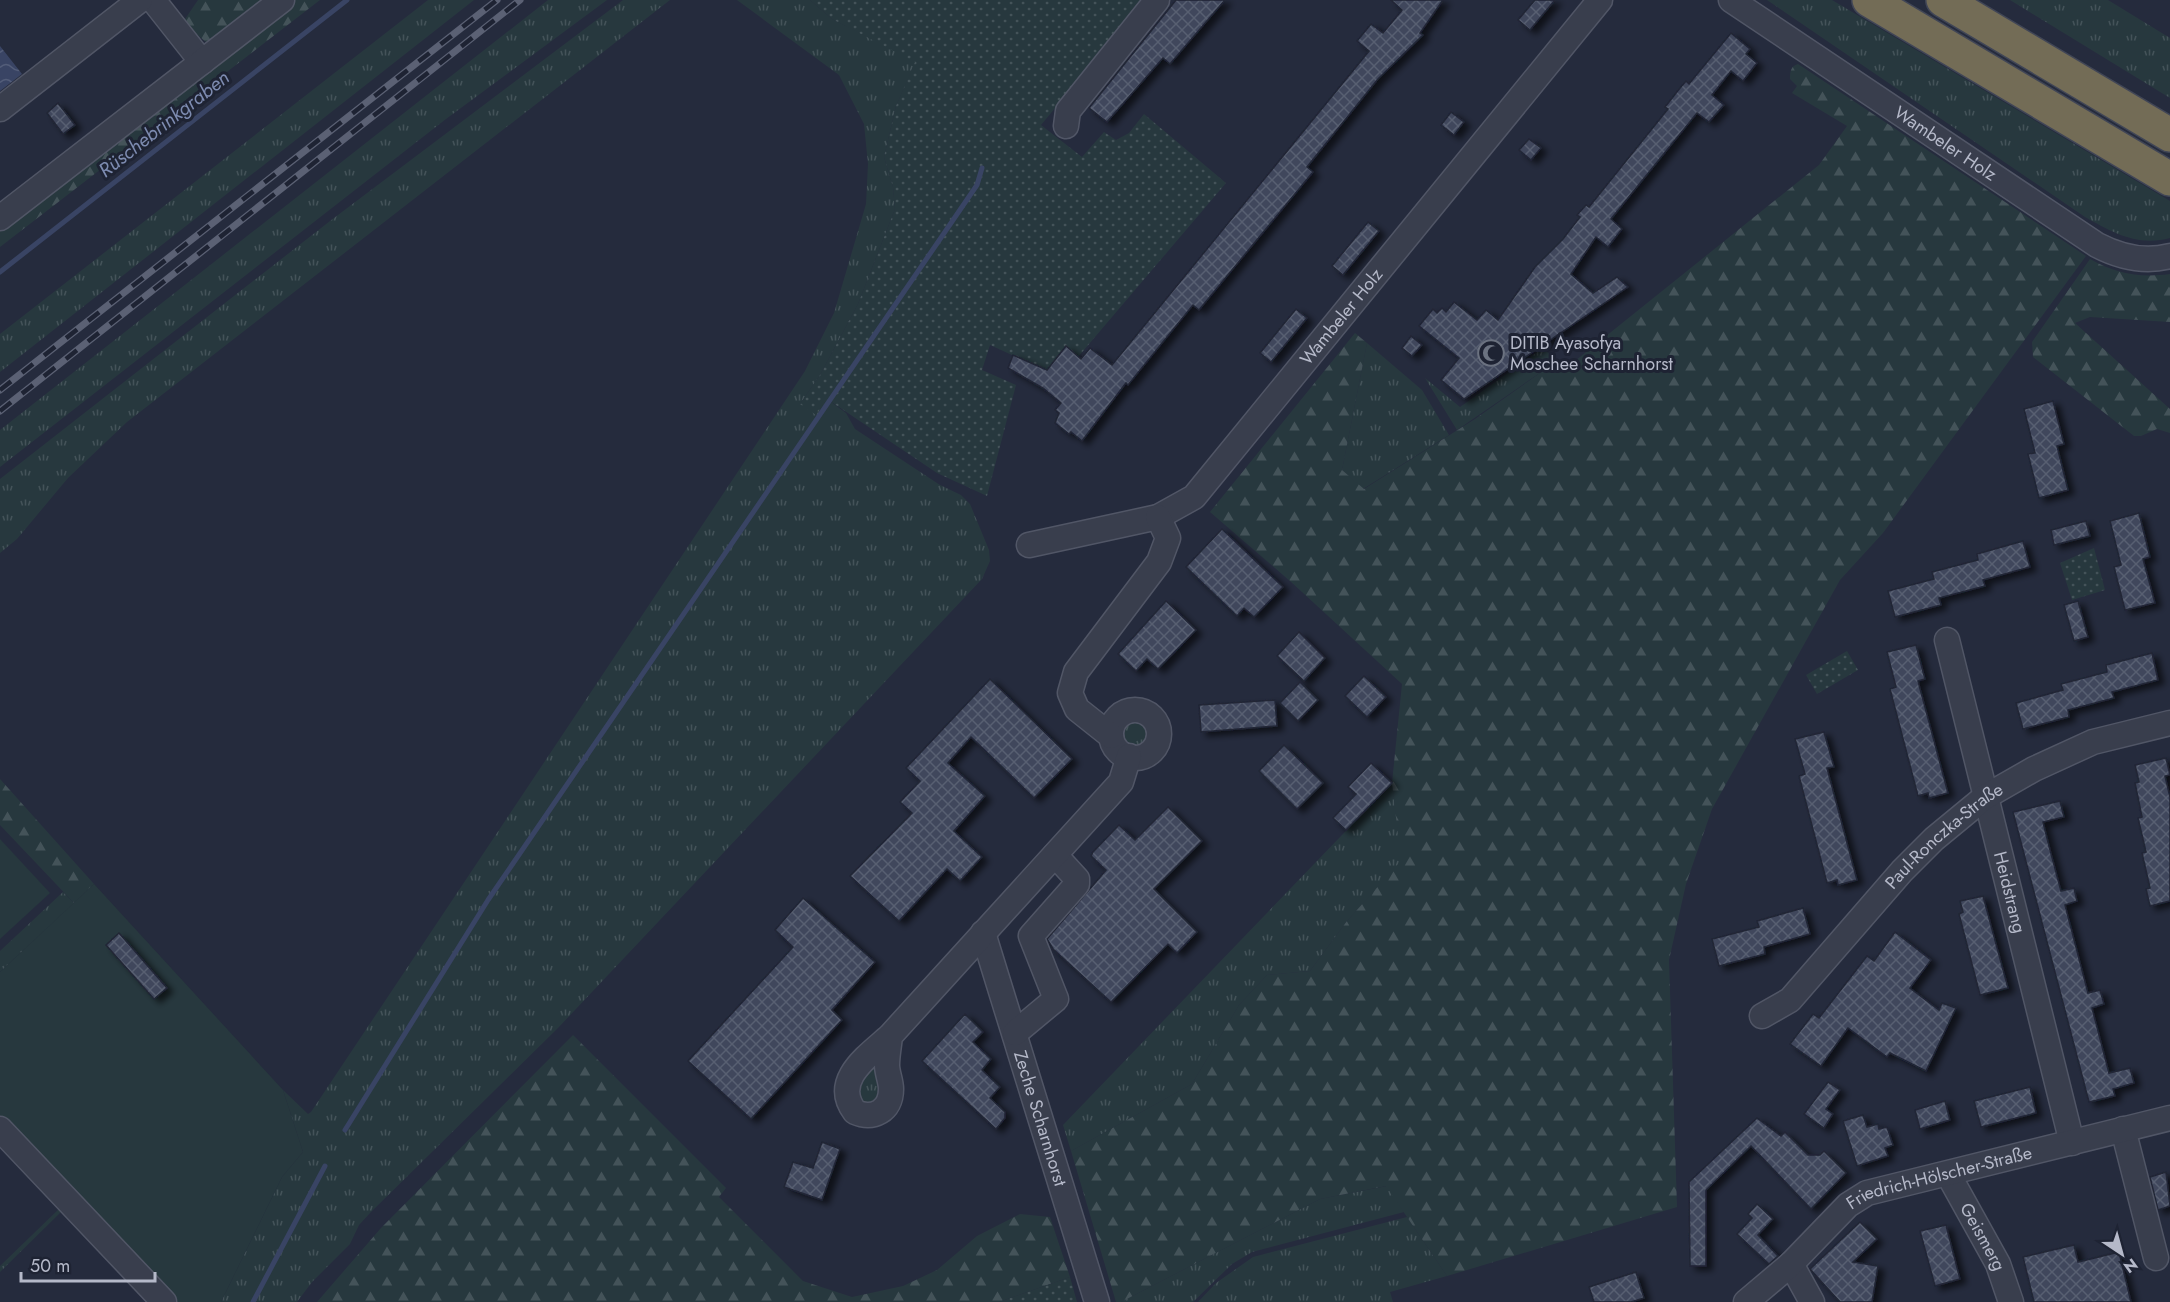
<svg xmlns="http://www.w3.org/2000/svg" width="2170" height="1302" font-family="Jost,sans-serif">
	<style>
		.grass { fill: url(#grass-tufts) }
		.forest { fill: url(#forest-firs) }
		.park { fill: url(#park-dots) }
		.pitch { fill: #27383e }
		.water { fill: url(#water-waves) }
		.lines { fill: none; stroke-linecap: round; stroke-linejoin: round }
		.stream { stroke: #394464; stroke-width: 5 }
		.building { fill: url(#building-cross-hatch); stroke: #202535; stroke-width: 1.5; filter: url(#shadow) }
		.minor-casing { stroke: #515666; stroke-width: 27 }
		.highway-casing { stroke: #414656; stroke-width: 36 }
		.minor { stroke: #393e4d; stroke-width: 24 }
		.highway { stroke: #736c56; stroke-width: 33 }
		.rail-casing { stroke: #5b6174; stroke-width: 7 }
		.rail { stroke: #1e2333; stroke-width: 4.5; stroke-dasharray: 14; stroke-linecap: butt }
		.labels { text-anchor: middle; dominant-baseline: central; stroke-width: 6; stroke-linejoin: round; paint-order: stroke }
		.street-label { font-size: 18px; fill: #b5b9c9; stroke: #1e2333 }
		.poi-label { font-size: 18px; fill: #b5b9c9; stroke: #1e2333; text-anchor: start }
		.water-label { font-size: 20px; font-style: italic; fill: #7d8bb0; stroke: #1e2333 }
	</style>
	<defs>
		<pattern id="grass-tufts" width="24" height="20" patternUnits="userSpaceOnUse" patternTransform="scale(1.5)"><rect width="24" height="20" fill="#27383e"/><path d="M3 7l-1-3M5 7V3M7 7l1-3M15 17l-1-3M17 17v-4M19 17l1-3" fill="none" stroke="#445359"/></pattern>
		<pattern id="forest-firs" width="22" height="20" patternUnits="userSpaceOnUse" patternTransform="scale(1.5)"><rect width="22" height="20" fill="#27383e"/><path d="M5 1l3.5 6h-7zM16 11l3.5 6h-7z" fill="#445359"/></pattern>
		<pattern id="park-dots" width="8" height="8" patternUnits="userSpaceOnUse" patternTransform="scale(1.5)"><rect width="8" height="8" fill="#27383e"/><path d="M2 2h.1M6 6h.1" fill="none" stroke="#445359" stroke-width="1.8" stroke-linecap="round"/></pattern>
		<pattern id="water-waves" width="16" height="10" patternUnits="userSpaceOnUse" patternTransform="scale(1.5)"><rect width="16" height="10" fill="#394464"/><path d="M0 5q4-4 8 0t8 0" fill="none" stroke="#535d79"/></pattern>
		<pattern id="building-cross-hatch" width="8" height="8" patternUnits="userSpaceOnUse" patternTransform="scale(1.5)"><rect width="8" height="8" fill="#3f465b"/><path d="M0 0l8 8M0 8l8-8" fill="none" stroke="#585f71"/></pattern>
		<filter id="shadow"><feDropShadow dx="6" dy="4" stdDeviation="3" flood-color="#0009"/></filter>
	</defs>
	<rect width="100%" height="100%" fill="#252b3d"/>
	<g class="grass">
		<polygon points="428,0 474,0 0,372 0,334"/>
		<polygon points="548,0 607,0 446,119 0,467 0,430"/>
		<polygon points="623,0 670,0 127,422 68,478 17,539 0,553 0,479 330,221"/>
		<polygon points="737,0 810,0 832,19 916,61 896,106 884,157 893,187 895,209 858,304 820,375 800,404 827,399 846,413 855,429 940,485 961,495 970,504 989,550 990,561 982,579 558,1028 371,1212 359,1225 350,1244 312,1282 297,1302 221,1302 282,1177 303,1152 283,1090 308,1114 311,1112 805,371 834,313 866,204 868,164 864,124 839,75"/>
		<path d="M1767 0H1832L2170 201V238C2137 247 2112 232 2085 217Z"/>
		<polygon points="2010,0 2108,0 2170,38 2170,98"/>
		<polygon points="1367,343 1422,390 1449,435 1363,489 1342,470"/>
		<polygon points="1543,348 1557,361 1457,430 1425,378 1460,407"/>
		<path d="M1131 718 1144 720C1156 732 1144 741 1136 752L1125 744C1123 733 1120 725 1131 718Z"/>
		<polygon points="1392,783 1402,861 1347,921 1310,971 1267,975 1239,1005 1192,1084 1071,1151 1063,1125"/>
		<polygon points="63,892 74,903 0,972 0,951"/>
		<polygon points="875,1057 881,1095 872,1104 860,1103 856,1092"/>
		<polygon points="1387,1186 1404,1212 1252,1252 1232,1264 1193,1302 1121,1302 1320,1199"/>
		<polygon points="61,1207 63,1210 0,1272 0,1266"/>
		<polygon points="1407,1217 1447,1276 1390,1292 1393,1302 1198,1302 1216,1283 1253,1257"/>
	</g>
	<g class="forest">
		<polygon points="198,0 320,0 0,247 0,218 216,51 183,22"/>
		<path d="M1798 64 2086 256 1883 533 1840 580 1712 809 1686 884 1669 960 1677 1207 1447 1276 1386 1186 1320 1199 1121 1302H1116L1071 1151 1192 1084 1239 1005 1267 975 1310 971 1347 921 1401 861 1392 783 1402 684 1290 581 1210 512 1355 333 1367 343 1342 470 1364 489 1475 419 1557 361 1565 369 1819 165 1847 126 1792 93 1797 86 1790 79C1790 71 1791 66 1798 64Z"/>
		<path d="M2090 259C2117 274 2140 278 2170 274V322L2090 317 2075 323 2170 409V433L2157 429 2141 436H2134L2033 357 2032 342Z"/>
		<polygon points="0,779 94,884 74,903 0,825"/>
		<polygon points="573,1035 726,1188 719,1197 803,1281 852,1297 903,1286 937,1270 977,1236 1020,1214 1050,1217 1070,1277 999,1302 317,1302 381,1228"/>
	</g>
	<g class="park">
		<polygon points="810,0 1145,0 1041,125 1082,157 1104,132 1116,140 1129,133 1144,114 1226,183 1078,357 1066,347 1047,371 990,345 982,370 1016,385 987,496 937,473 827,399 816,415 800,404 820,375 858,304 895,209 893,187 884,157 896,106 915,62 832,19"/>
		<polygon points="2094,548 2105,590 2072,600 2060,563"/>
		<polygon points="1847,651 1858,670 1817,694 1806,675"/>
		<polygon points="1070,1277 1077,1302 999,1302"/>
	</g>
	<g class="pitch">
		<polygon points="0,839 50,893 0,939"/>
		<polygon points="94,884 283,1090 303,1152 282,1177 221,1302 171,1302 0,1119 0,972"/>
	</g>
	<polygon class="water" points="0,46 22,74 0,91"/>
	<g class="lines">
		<g class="stream">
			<polyline points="0,272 347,0"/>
			<polyline points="345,1130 488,900 977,185 982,168"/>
			<polyline points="253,1302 325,1166"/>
		</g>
	</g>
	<g class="building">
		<polygon points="1176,0 1225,0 1170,64 1163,58 1107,122 1089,108"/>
		<polygon points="1391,0 1443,0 1420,33 1423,35 1378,79 1307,167 1313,172 1199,310 1193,305 1128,385 1126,383 1082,441 1071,432 1069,434 1055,423 1059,413 1055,410 1061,403 1043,388 1008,368 1013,355 1047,370 1066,346 1081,359 1090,348 1112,365 1369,51 1357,41 1371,24 1383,33 1402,10"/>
		<polygon points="1535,0 1555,0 1530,30 1518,20"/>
		<polygon points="1731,33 1750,49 1746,54 1757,63 1743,81 1731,71 1712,95 1724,105 1709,122 1697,113 1611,219 1622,229 1608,247 1596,237 1571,274 1593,293 1617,277 1628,287 1464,399 1441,380 1459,358 1419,326 1433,309 1437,313 1442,308 1446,312 1454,302 1477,320 1486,310 1498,320 1535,267 1563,239 1580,217 1577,215 1586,205 1589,207 1668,109 1665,107 1680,88 1686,81 1689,84"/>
		<polygon points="58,103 75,125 63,134 47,113"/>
		<polygon points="1451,112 1464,122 1454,135 1441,125"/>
		<polygon points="1529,139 1541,148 1531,160 1519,150"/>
		<polygon points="1368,222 1379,231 1343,275 1332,266"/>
		<polygon points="1296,309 1307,318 1271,362 1260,353"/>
		<polygon points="1411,336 1422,345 1412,356 1402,348"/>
		<polygon points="2053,401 2064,444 2057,446 2068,490 2039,498 2028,454 2035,453 2024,409"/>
		<polygon points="2139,513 2150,557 2143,559 2155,603 2125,610 2114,567 2121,565 2110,521"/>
		<polygon points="2086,521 2090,536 2054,545 2051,530"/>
		<polygon points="1222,529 1283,587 1254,617 1244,608 1237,616 1186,567"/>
		<polygon points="2023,541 2030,567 1983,580 1985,586 1939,598 1941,605 1895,617 1888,591 1934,579 1932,572 1978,560 1977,554"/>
		<polygon points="1166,601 1196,630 1158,669 1147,659 1136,671 1118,654"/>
		<polygon points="2078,601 2088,637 2074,641 2064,605"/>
		<polygon points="1299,632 1325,658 1304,681 1277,656"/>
		<polygon points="1916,645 1925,679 1918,681 1948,793 1929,798 1928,793 1918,796 1890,689 1896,687 1887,652"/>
		<polygon points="2152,653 2158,680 2112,692 2114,698 2068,710 2069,717 2023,729 2016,703 2063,690 2061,684 2107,672 2106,665"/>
		<polygon points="1364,676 1386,697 1367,717 1345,696"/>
		<polygon points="990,679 1072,759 1034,798 971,737 948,763 985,796 954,831 982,857 960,881 947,869 899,921 850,876 912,813 900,802 920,781 906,768"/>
		<polygon points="1300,682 1318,700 1298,721 1280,703"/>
		<polygon points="1275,700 1277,726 1201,732 1199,705"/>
		<polygon points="1824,732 1834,767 1827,768 1857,880 1838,885 1837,880 1827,883 1799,776 1805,774 1795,739"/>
		<polygon points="1284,745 1323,783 1297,809 1259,771"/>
		<polygon points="2166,758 2170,775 2165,776 2170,797 2170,901 2150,906 2146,889 2150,888 2142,853 2146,852 2138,818 2142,817 2135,783 2139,782 2135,765"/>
		<polygon points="1371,763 1392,783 1346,830 1333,818 1356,794 1348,787"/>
		<polygon points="2060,801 2064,817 2043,822 2049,846 2061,891 2074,888 2077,901 2065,905 2088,993 2100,990 2104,1004 2092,1008 2109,1073 2130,1068 2134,1083 2113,1089 2115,1096 2089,1102 2013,812"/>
		<polygon points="1168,807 1202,841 1154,889 1197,932 1177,953 1168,944 1111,1002 1053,949 1047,939 1106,870 1091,856 1093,852 1119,825 1135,840"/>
		<polygon points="1983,896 2008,988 1980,995 1959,914 1963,912 1960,901"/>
		<polygon points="803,898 875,962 832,1010 842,1020 751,1119 688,1061 793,947 775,930"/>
		<polygon points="1803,908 1810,934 1764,947 1765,954 1719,966 1712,939 1759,927 1757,921"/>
		<polygon points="1895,932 1931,960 1910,988 1939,1010 1942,1003 1956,1008 1926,1071 1890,1053 1887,1057 1848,1028 1821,1066 1790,1044 1813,1014 1819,1018 1867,956 1874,961"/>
		<polygon points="119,933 167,988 154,999 106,945"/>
		<polygon points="965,1014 983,1032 973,1042 991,1059 982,1070 1000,1087 990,1098 1005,1112 1005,1118 996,1129 922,1061"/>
		<polygon points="1828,1082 1840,1090 1826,1109 1833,1114 1824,1128 1804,1114"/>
		<polygon points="2030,1087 2036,1113 1981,1127 1974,1101"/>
		<polygon points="1945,1101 1950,1120 1920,1129 1915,1110"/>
		<polygon points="1863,1115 1867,1127 1878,1124 1879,1129 1887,1127 1893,1145 1885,1148 1888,1156 1857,1166 1843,1121"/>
		<polygon points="1757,1118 1781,1136 1785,1132 1808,1155 1820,1155 1824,1151 1846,1173 1811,1209 1751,1146 1706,1190 1706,1266 1690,1266 1689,1182"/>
		<polygon points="822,1142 840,1149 822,1200 784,1187 793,1162 813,1168"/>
		<polygon points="2166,1172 2170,1206 2158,1210 2150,1177"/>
		<polygon points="1757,1204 1773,1219 1758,1235 1778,1256 1769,1264 1737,1234 1752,1218 1748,1214"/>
		<polygon points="1860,1222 1877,1239 1853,1262 1878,1266 1872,1302 1840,1302 1810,1269"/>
		<polygon points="1946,1225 1960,1279 1935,1286 1920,1231"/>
		<polygon points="2074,1245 2078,1262 2119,1252 2131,1302 2034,1302 2023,1257"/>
		<polygon points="1636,1272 1644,1298 1631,1302 1594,1302 1589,1287"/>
	</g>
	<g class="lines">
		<g class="minor-casing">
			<g id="minor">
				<polyline points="153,0 202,62"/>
				<path id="s1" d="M1731 0 2097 245C2120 257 2144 263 2170 256"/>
				<polyline points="0,109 140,0"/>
				<polyline points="1066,126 1068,111 1157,0"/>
				<polyline points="0,218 282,0"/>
				<path id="s2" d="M1029 545 1158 517 1194 497 1600 0"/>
				<path id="s3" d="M1947 640 2072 1143"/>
				<circle cx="1135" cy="734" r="24"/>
				<polyline points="1111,736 1077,709 1070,693 1076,672 1159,562 1168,538 1158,517"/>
				<path id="s4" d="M983 933 1097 1302"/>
				<path id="s5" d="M1762 1016 1790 1000 1902 871 1934 839 1985 797 2034 769 2093 742 2170 723"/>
				<polyline points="1015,1033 1056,999 1031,936 1077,884 1077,879 1055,855"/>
				<path d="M890 1036C889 1046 887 1056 887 1065 887 1073 891 1081 891 1089 891 1111 873 1120 855 1112 831 1080 868 1056 890 1036L1121 782 1129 756"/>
				<polyline points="0,1129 164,1302"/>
				<polyline points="2123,1129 2156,1258"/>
				<path id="s6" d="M1948 1174 1998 1264 2011 1302"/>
				<polyline points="1791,1264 1812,1302"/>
				<path id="s7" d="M1746 1302 1791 1264 1848 1205 1867 1193 2170 1118"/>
			</g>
		</g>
		<g class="highway-casing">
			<g id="highway">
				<polyline points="1869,0 2170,179"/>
				<polyline points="1943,0 2170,135"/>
			</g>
		</g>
		<use href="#minor" class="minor"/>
		<use href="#highway" class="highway"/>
		<g class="rail-casing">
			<g id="rail">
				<polyline points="0,390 497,0"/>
				<polyline points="0,411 520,0"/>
			</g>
		</g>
		<use href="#rail" class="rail"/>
	</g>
	<defs>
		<g id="mosque-ring" transform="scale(1.35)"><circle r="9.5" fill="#1e2333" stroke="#6b7280" stroke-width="1.5"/><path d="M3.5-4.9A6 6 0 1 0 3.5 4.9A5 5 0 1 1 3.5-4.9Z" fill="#6b7280"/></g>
	</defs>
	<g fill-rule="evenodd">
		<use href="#mosque-ring" x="1491" y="353"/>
	</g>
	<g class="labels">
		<g class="street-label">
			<text stroke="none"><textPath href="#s1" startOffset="258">Wambeler Holz</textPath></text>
			<text stroke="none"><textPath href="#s2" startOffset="406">Wambeler Holz</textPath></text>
			<text stroke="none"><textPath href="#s5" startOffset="258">Paul-Ronczka-Straße</textPath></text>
			<text stroke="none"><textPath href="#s3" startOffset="260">Heidstrang</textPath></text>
			<text stroke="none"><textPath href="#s4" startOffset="194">Zeche Scharnhorst</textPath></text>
			<text stroke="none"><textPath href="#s7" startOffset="237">Friedrich-Hölscher-Straße</textPath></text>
			<text stroke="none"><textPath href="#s6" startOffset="72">Geismerg</textPath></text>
		</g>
		<g class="poi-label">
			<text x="1510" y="343">DITIB Ayasofya<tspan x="1510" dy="21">Moschee Scharnhorst</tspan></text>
		</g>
		<g class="water-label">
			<text transform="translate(164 124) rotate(-38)">Rüschebrinkgraben</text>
		</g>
	</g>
	<g transform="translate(2122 1254) rotate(144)" stroke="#1e2333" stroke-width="4.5" paint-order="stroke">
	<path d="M0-4.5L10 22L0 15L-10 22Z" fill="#b5b9c9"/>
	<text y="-9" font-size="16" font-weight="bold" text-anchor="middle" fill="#b5b9c9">N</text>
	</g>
	<path d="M21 1272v9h134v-9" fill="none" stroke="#b5b9c9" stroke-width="3"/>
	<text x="30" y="1272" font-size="18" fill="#b5b9c9" stroke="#1e2333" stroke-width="4.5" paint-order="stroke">50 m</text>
</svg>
